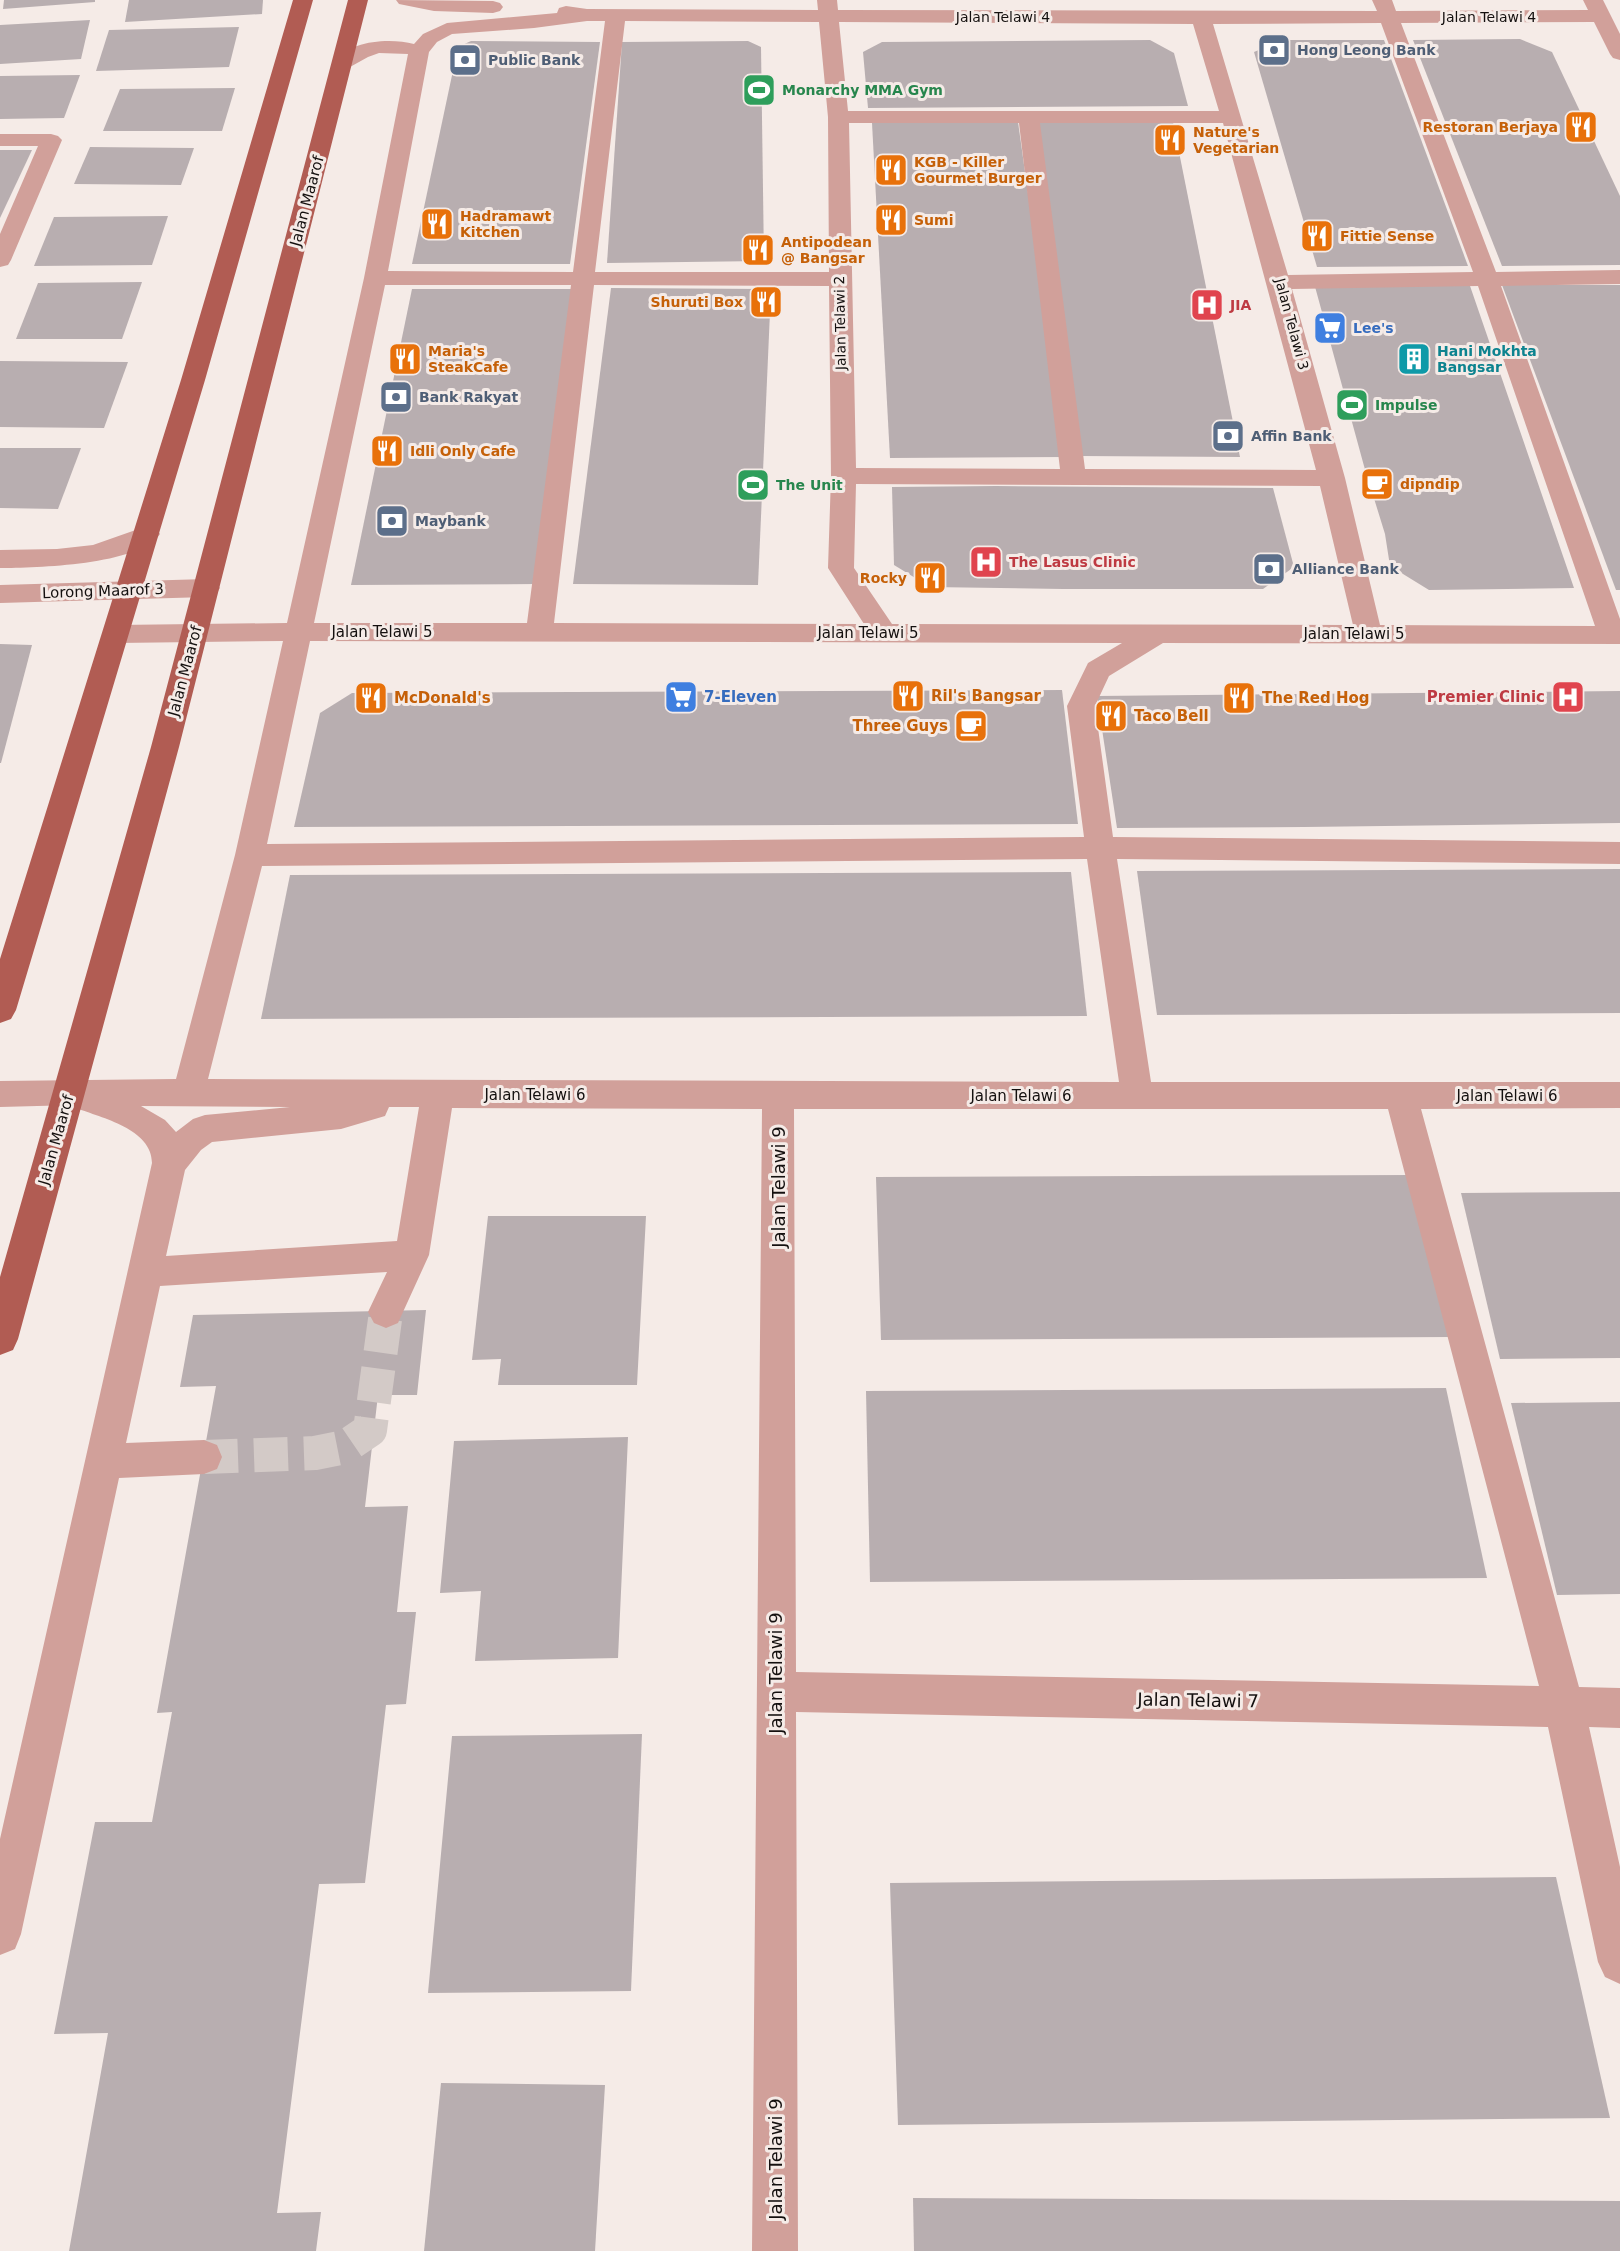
<svg xmlns="http://www.w3.org/2000/svg" width="1620" height="2251" font-family="'DejaVu Sans',sans-serif">
	<style>
		.building { fill: #b8aeb0 }
		.lines { fill: none; stroke-linecap: round; stroke-linejoin: round }
		.minor-tunnel { stroke: #d3cac7; stroke-width: 34; stroke-dasharray: 34 16; stroke-linecap: butt }
		.minor { fill: #d1a09a; fill-rule: evenodd }
		.major { fill: #b15c53; fill-rule: evenodd }
		.labels { text-anchor: middle; dominant-baseline: central; stroke-width: 6; stroke-linejoin: round; paint-order: stroke }
		.far-street-label { font-size: 14px; fill: #14100f; stroke: #f5ebe7 }
		.far-service-label { font-size: 14px; font-weight: bold; fill: #4e5e75; stroke: #f5ebe7; text-anchor: start }
		.far-leisure-label { font-size: 14px; font-weight: bold; fill: #27864d; stroke: #f5ebe7; text-anchor: start }
		.far-food-label { font-size: 14px; font-weight: bold; fill: #c56008; stroke: #f5ebe7; text-anchor: start }
		.far-health-label { font-size: 14px; font-weight: bold; fill: #be3a42; stroke: #f5ebe7; text-anchor: start }
		.far-shop-label { font-size: 14px; font-weight: bold; fill: #366cbe; stroke: #f5ebe7; text-anchor: start }
		.far-culture-label { font-size: 14px; font-weight: bold; fill: #0d838f; stroke: #f5ebe7; text-anchor: start }
		.street-label { font-size: 15px; fill: #14100f; stroke: #f5ebe7 }
		.food-label { font-size: 15px; font-weight: bold; fill: #c56008; stroke: #f5ebe7; text-anchor: start }
		.shop-label { font-size: 15px; font-weight: bold; fill: #366cbe; stroke: #f5ebe7; text-anchor: start }
		.health-label { font-size: 15px; font-weight: bold; fill: #be3a42; stroke: #f5ebe7; text-anchor: end }
		.near-street-label { font-size: 18px; fill: #14100f; stroke: #f5ebe7 }
	</style>
	<rect width="100%" height="100%" fill="#f5ebe7"/>
	<g class="building">
		<polygon points="4,0 95,0 95,2 3,9"/>
		<polygon points="129,0 263,0 262,14 125,22"/>
		<polygon points="90,20 81,59 0,64 0,25"/>
		<polygon points="239,27 229,67 96,71 109,30"/>
		<polygon points="1520,39 1552,52 1620,196 1620,265 1502,266 1413,40"/>
		<polygon points="1150,40 1174,53 1188,106 868,108 863,52 882,42"/>
		<polygon points="1283,40 1384,40 1468,266 1317,267 1254,52"/>
		<polygon points="471,41 600,42 570,264 412,264 458,47"/>
		<polygon points="748,41 761,47 764,261 607,263 622,42"/>
		<polygon points="80,75 64,118 0,119 0,76"/>
		<polygon points="235,88 222,131 103,131 120,89"/>
		<polygon points="1018,122 1065,457 890,458 872,123"/>
		<polygon points="1038,122 1173,122 1240,457 1079,456"/>
		<polygon points="90,147 194,148 181,185 74,184"/>
		<polygon points="0,150 32,150 0,218"/>
		<polygon points="168,216 152,265 34,266 54,217"/>
		<polygon points="142,282 122,339 16,339 38,283"/>
		<polygon points="1314,283 1469,283 1574,588 1429,590 1390,566 1385,534 1364,466"/>
		<polygon points="1502,285 1620,285 1620,590 1616,590"/>
		<polygon points="611,288 771,289 758,585 573,584"/>
		<polygon points="412,289 572,289 537,584 351,585"/>
		<polygon points="0,361 128,362 104,428 0,427"/>
		<polygon points="0,448 81,448 58,509 0,508"/>
		<polygon points="996,486 1273,488 1294,567 1263,589 1063,589 930,587 894,565 892,487"/>
		<polygon points="0,644 32,645 1,763 0,763"/>
		<polygon points="1062,690 1078,824 294,827 320,713 352,693"/>
		<polygon points="1620,691 1620,823 1304,827 1117,828 1097,696"/>
		<polygon points="1620,869 1620,1013 1157,1015 1137,871"/>
		<polygon points="1071,872 1087,1016 261,1019 290,875"/>
		<polygon points="1413,1175 1450,1337 881,1340 876,1177"/>
		<polygon points="1620,1192 1620,1358 1500,1359 1461,1193"/>
		<polygon points="488,1216 646,1216 637,1385 498,1385 501,1359 472,1360"/>
		<polygon points="426,1310 417,1395 378,1395 365,1507 408,1506 397,1612 416,1612 406,1704 386,1705 365,1883 319,1884 277,2213 321,2212 316,2251 69,2251 108,2033 54,2034 95,1822 152,1822 172,1712 157,1713 216,1386 180,1387 193,1315"/>
		<polygon points="1446,1388 1487,1578 870,1582 866,1391"/>
		<polygon points="1620,1402 1620,1594 1557,1595 1511,1403"/>
		<polygon points="628,1437 618,1658 475,1661 481,1591 440,1593 454,1441"/>
		<polygon points="642,1734 631,1991 428,1993 452,1736"/>
		<polygon points="1556,1877 1610,2118 898,2125 890,1883"/>
		<polygon points="441,2083 605,2085 595,2251 424,2251"/>
		<polygon points="913,2198 1620,2201 1620,2251 914,2251"/>
	</g>
	<g class="lines">
		<polyline class="minor-tunnel" points="204,1457 315,1453 345,1447 370,1430 386,1312"/>
		<g class="minor">
			<polygon points="396,0 493,1 500,3 503,7 500,11 493,13 434,11 399,4"/>
			<path d="M817 0H837L838 10 1377 11 1372 0H1392L1396 11 1588 10 1583 0H1603L1620 34V60L1613 58 1610 54 1594 22 1401 23 1496 272 1620 270V284L1501 286 1620 619V644L1163 643 1109 676 1095 706 1113 837 1620 842V864L1117 859 1151 1082H1620V1108L1421 1109 1579 1687 1620 1688V1728L1589 1727 1620 1867V1984L1605 1977 1598 1962 1548 1727 796 1712 798 2251H752L762 1109 452 1108 429 1255 398 1323 386 1328 374 1323 368 1312 387 1272 160 1286 126 1443 204 1440 217 1445 222 1457 217 1469 204 1474 119 1478 21 1934 15 1949 0 1955V1839L152 1163C152 1129 102 1118 76 1108L75 1105 0 1107V1081L176 1079 235 855 283 641 117 643 107 641 103 634 107 627 117 625 287 623 364 278 408 54 379 53 368 57 350 67H336L333 63C349 40 390 38 414 44L423 34 447 23 557 13 559 8 566 6 587 9 818 10ZM587 21H605L573 272 388 271 429 52 437 42 452 34 534 28ZM625 21 819 22 828 117 829 272H595ZM839 22 1193 24 1219 111H848ZM1381 23 1473 272 1288 275 1213 24ZM849 123H1019L1060 469 856 468ZM1040 123H1223L1316 470 1085 469ZM385 285H571L527 623H314ZM594 285 829 286 831 476 828 568 864 624 554 623ZM1478 286 1595 626 1380 625 1345 478 1292 289ZM856 484 1320 486 1353 625 892 624 854 568ZM310 641 1122 643 1088 663 1067 706 1084 837 267 844ZM1087 859 1119 1082 208 1079 262 866ZM141 1106 290 1107 205 1115 193 1119 176 1132 165 1120ZM389 1107H419L397 1241 166 1256 185 1170 201 1150 212 1142 341 1129 385 1116ZM794 1109H1388L1539 1686 796 1672Z"/>
			<polygon points="0,134 51,134 58,136 62,140 11,260 8,265 0,267 0,234 38,146 0,146"/>
			<path d="M147 526 156 528 160 534C140 565 35 568 0 568V550L57 549 93 545Z"/>
			<polygon points="207,579 216,582 220,588 216,594 207,597 0,603 0,585"/>
		</g>
		<g class="major">
			<polygon points="293,0 313,0 205,380 16,1010 11,1019 0,1023 0,959 181,380"/>
			<polygon points="348,0 368,0 179,747 18,1339 13,1350 0,1355 0,1277 151,747"/>
		</g>
	</g>
	<defs>
		<g id="bank-square" transform="scale(1.725)"><rect x="-9" y="-9" width="18" height="18" rx="4" fill="#5c6f8a" stroke="#f5ebe7"/><path d="M-6-4H6V4H-6ZM0-2.3a2.3 2.3 0 1 0 0 4.6a2.3 2.3 0 1 0 0-4.6Z" fill="#fff"/></g>
		<g id="stadium-square" transform="scale(1.725)"><rect x="-9" y="-9" width="18" height="18" rx="4" fill="#2e9e5b" stroke="#f5ebe7"/><path d="M0-5a6.5 5 0 1 0 0 10a6.5 5 0 1 0 0-10ZM-3.5-1.8h7v3.6h-7Z" fill="#fff"/></g>
		<g id="restaurant-square" transform="scale(1.725)"><rect x="-9" y="-9" width="18" height="18" rx="4" fill="#e8710a" stroke="#f5ebe7"/><path d="M-5-6h1v4h1v-4h1v4h1v-4h1v5L-1.5 .5V6h-2V.5L-5-1ZM5-6V6H3V1.5H1.5Q1.5-4 5-6Z" fill="#fff"/></g>
		<g id="hospital-square" transform="scale(1.725)"><rect x="-9" y="-9" width="18" height="18" rx="4" fill="#e0444e" stroke="#f5ebe7"/><path d="M-5-5h3v3.5h4V-5h3V5h-3V1.5h-4V5h-3Z" fill="#fff"/></g>
		<g id="supermarket-square" transform="scale(1.725)"><rect x="-9" y="-9" width="18" height="18" rx="4" fill="#3f7fe0" stroke="#f5ebe7"/><path d="M-6-5.5h2.5l.6 2H6L4.5 2H-2.5L-4.4-4H-6ZM-1.5 3.2a1.3 1.3 0 1 0 .1 0ZM3 3.2a1.3 1.3 0 1 0 .1 0Z" fill="#fff"/></g>
		<g id="building-square" transform="scale(1.725)"><rect x="-9" y="-9" width="18" height="18" rx="4" fill="#0f9aa8" stroke="#f5ebe7"/><path d="M-4-6H4V6H1V3H-1V6H-4ZM-2.5-4.3h1.7v1.8h-1.7ZM.8-4.3h1.7v1.8H.8ZM-2.5-1h1.7V.8h-1.7ZM.8-1h1.7V.8H.8Z" fill="#fff"/></g>
		<g id="cafe-square" transform="scale(1.725)"><rect x="-9" y="-9" width="18" height="18" rx="4" fill="#e8710a" stroke="#f5ebe7"/><path d="M-5.5-4.5H6V0H3Q3 3.5 0 3.5H-2.5Q-5.5 3.5-5.5 0ZM3-3.2v2h1.7v-2ZM-6 4.5H4V6H-6Z" fill="#fff"/></g>
	</defs>
	<g fill-rule="evenodd">
		<use href="#bank-square" x="1274" y="50"/>
		<use href="#bank-square" x="465" y="60"/>
		<use href="#stadium-square" x="759" y="90"/>
		<use href="#restaurant-square" x="1581" y="127"/>
		<use href="#restaurant-square" x="1170" y="140"/>
		<use href="#restaurant-square" x="891" y="170"/>
		<use href="#restaurant-square" x="891" y="220"/>
		<use href="#restaurant-square" x="437" y="224"/>
		<use href="#restaurant-square" x="1317" y="236"/>
		<use href="#restaurant-square" x="758" y="250"/>
		<use href="#restaurant-square" x="766" y="302"/>
		<use href="#hospital-square" x="1207" y="305"/>
		<use href="#supermarket-square" x="1330" y="328"/>
		<use href="#restaurant-square" x="405" y="359"/>
		<use href="#building-square" x="1414" y="359"/>
		<use href="#bank-square" x="396" y="397"/>
		<use href="#stadium-square" x="1352" y="405"/>
		<use href="#bank-square" x="1228" y="436"/>
		<use href="#restaurant-square" x="387" y="451"/>
		<use href="#cafe-square" x="1377" y="484"/>
		<use href="#stadium-square" x="753" y="485"/>
		<use href="#bank-square" x="392" y="521"/>
		<use href="#hospital-square" x="986" y="562"/>
		<use href="#bank-square" x="1269" y="569"/>
		<use href="#restaurant-square" x="930" y="578"/>
		<use href="#restaurant-square" x="908" y="696"/>
		<use href="#supermarket-square" x="681" y="697"/>
		<use href="#hospital-square" x="1568" y="697"/>
		<use href="#restaurant-square" x="371" y="698"/>
		<use href="#restaurant-square" x="1239" y="698"/>
		<use href="#restaurant-square" x="1111" y="716"/>
		<use href="#cafe-square" x="971" y="726"/>
	</g>
	<g class="labels">
		<g class="far-street-label">
			<text x="1003" y="17">Jalan Telawi 4</text>
			<text x="1489" y="17">Jalan Telawi 4</text>
			<text transform="translate(840 323) rotate(-91)">Jalan Telawi 2</text>
			<text transform="translate(1292 324) rotate(75)">Jalan Telawi 3</text>
		</g>
		<g class="far-service-label">
			<text x="1297" y="50">Hong Leong Bank</text>
			<text x="488" y="60">Public Bank</text>
			<text x="419" y="397">Bank Rakyat</text>
			<text x="1251" y="436">Affin Bank</text>
			<text x="415" y="521">Maybank</text>
			<text x="1292" y="569">Alliance Bank</text>
		</g>
		<g class="far-leisure-label">
			<text x="782" y="90">Monarchy MMA Gym</text>
			<text x="1375" y="405">Impulse</text>
			<text x="776" y="485">The Unit</text>
		</g>
		<g class="far-food-label">
			<text x="1558" y="127" text-anchor="end">Restoran Berjaya</text>
			<text x="1193" y="132">Nature's<tspan x="1193" dy="16">Vegetarian</tspan></text>
			<text x="914" y="162">KGB - Killer<tspan x="914" dy="16">Gourmet Burger</tspan></text>
			<text x="460" y="216">Hadramawt<tspan x="460" dy="16">Kitchen</tspan></text>
			<text x="914" y="220">Sumi</text>
			<text x="1340" y="236">Fittie Sense</text>
			<text x="781" y="242">Antipodean<tspan x="781" dy="16">@ Bangsar</tspan></text>
			<text x="743" y="302" text-anchor="end">Shuruti Box</text>
			<text x="428" y="351">Maria's<tspan x="428" dy="16">SteakCafe</tspan></text>
			<text x="410" y="451">Idli Only Cafe</text>
			<text x="1400" y="484">dipndip</text>
			<text x="907" y="578" text-anchor="end">Rocky</text>
		</g>
		<g class="far-health-label">
			<text x="1230" y="305">JIA</text>
			<text x="1009" y="562">The Lasus Clinic</text>
		</g>
		<g class="far-shop-label">
			<text x="1353" y="328">Lee's</text>
		</g>
		<g class="far-culture-label">
			<text x="1437" y="351">Hani Mokhta<tspan x="1437" dy="16">Bangsar</tspan></text>
		</g>
		<g class="street-label">
			<text transform="translate(307 201) rotate(-75)">Jalan Maarof</text>
			<text transform="translate(103 591) rotate(-2)">Lorong Maarof 3</text>
			<text x="382" y="632">Jalan Telawi 5</text>
			<text x="868" y="633">Jalan Telawi 5</text>
			<text x="1354" y="634">Jalan Telawi 5</text>
			<text transform="translate(185 671) rotate(-75)">Jalan Maarof</text>
			<text x="535" y="1095">Jalan Telawi 6</text>
			<text x="1021" y="1096">Jalan Telawi 6</text>
			<text x="1507" y="1096">Jalan Telawi 6</text>
			<text transform="translate(56 1140) rotate(-74)">Jalan Maarof</text>
		</g>
		<g class="food-label">
			<text x="931" y="696">Ril's Bangsar</text>
			<text x="394" y="698">McDonald's</text>
			<text x="1262" y="698">The Red Hog</text>
			<text x="1134" y="716">Taco Bell</text>
			<text x="948" y="726" text-anchor="end">Three Guys</text>
		</g>
		<g class="shop-label">
			<text x="704" y="697">7-Eleven</text>
		</g>
		<g class="health-label">
			<text x="1545" y="697">Premier Clinic</text>
		</g>
		<g class="near-street-label">
			<text transform="translate(778 1187) rotate(-90)">Jalan Telawi 9</text>
			<text transform="translate(775 1673) rotate(-90)">Jalan Telawi 9</text>
			<text transform="translate(1198 1700) rotate(1)">Jalan Telawi 7</text>
			<text transform="translate(775 2159) rotate(-90)">Jalan Telawi 9</text>
		</g>
	</g>
</svg>
